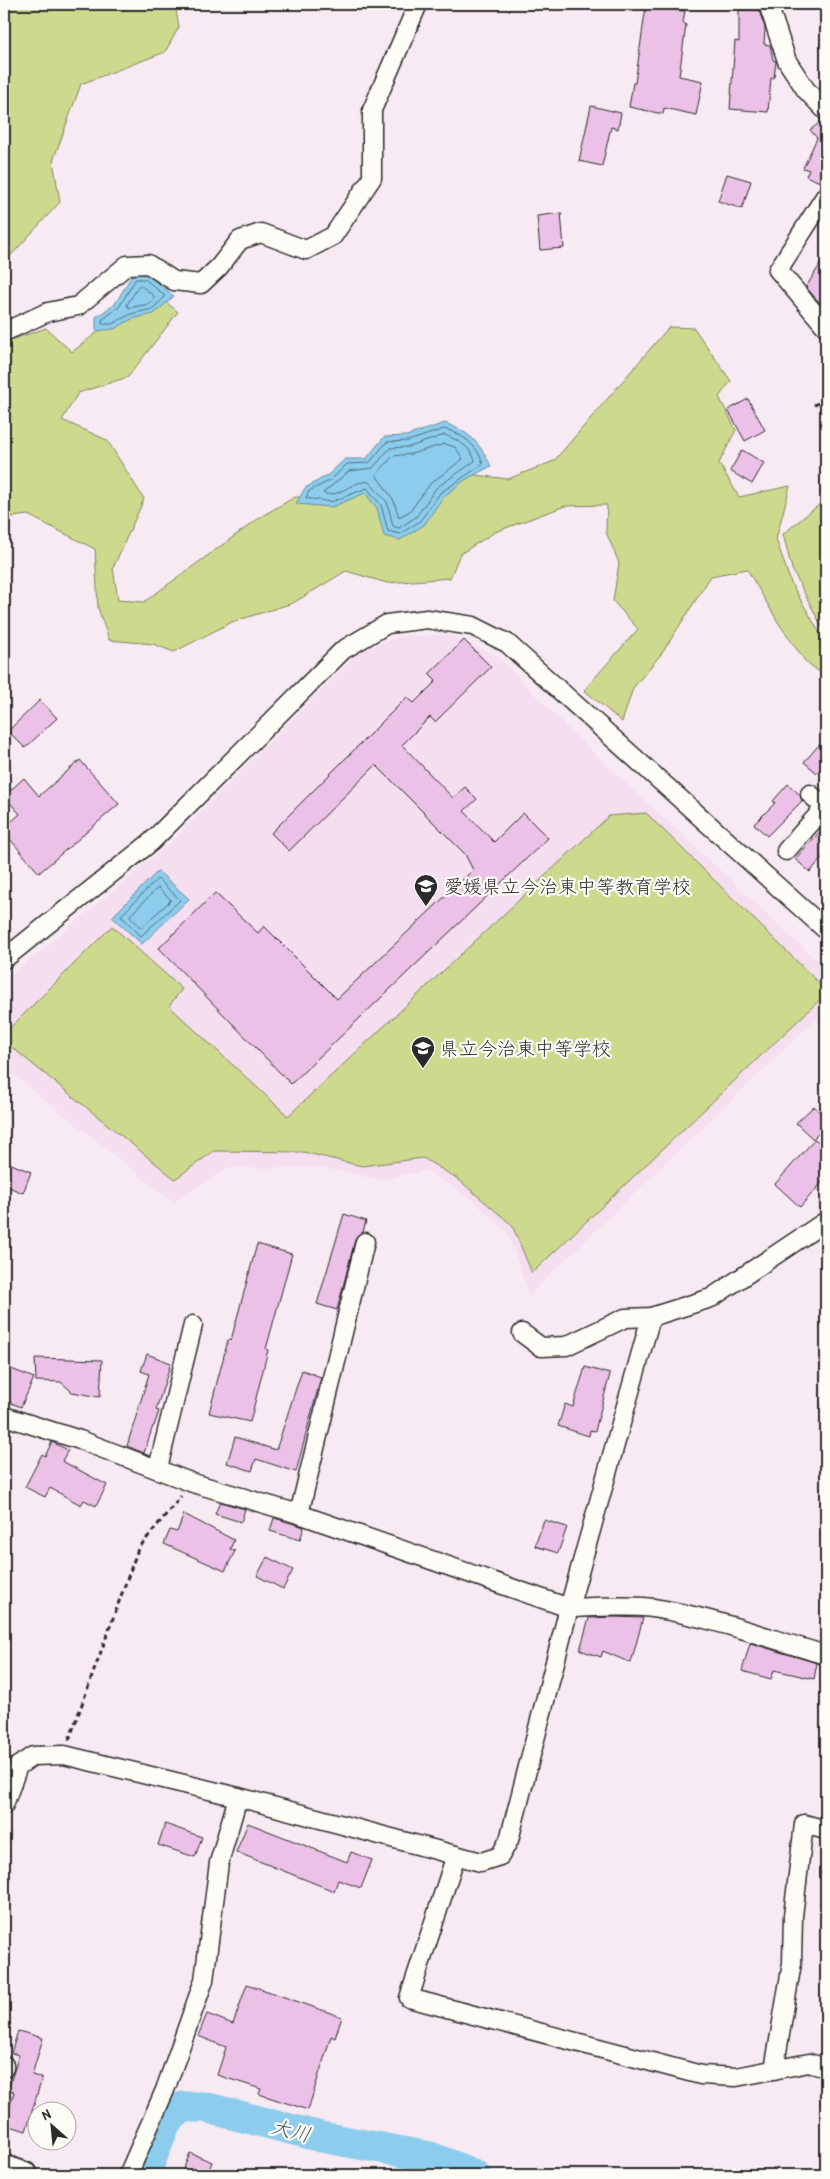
<svg xmlns="http://www.w3.org/2000/svg" width="830" height="2179" font-family="'Patrick Hand','Klee One',sans-serif">
	<style>
		.built { fill: #f4deef }
		.green { fill: #cdda8d; stroke: #7c825c }
		.water { fill: #8ccded; stroke: #658c9f }
		.lines { fill: none; stroke-linecap: round; stroke-linejoin: round }
		.shore { stroke: #526c79; stroke-width: 1 }
		.river { stroke: #8ccded; stroke-width: 31 }
		.building { fill: #ecc1e7; stroke: #2b2b2b }
		.minor-casing { stroke: #2b2b2b; stroke-width: 21 }
		.secondary-casing { stroke: #2b2b2b; stroke-width: 29 }
		.path { stroke: #2b2b2b; stroke-width: 3; stroke-dasharray: 5 4; stroke-linecap: butt }
		.minor { stroke: #fdfcf7; stroke-width: 18 }
		.secondary { stroke: #fdfcf7; stroke-width: 25 }
		.labels { text-anchor: middle; dominant-baseline: central; stroke-width: 4.5; stroke-linejoin: round; paint-order: stroke }
		.poi-label { font-size: 19px; fill: #2b2b2b; stroke: #fdfcf7; text-anchor: start }
		.water-label { font-size: 20px; font-style: italic; fill: #485c65; stroke: #fdfcf7 }
	</style>
	<rect width="100%" height="100%" fill="#f8eaf2"/>
	<filter id="ink" filterUnits="userSpaceOnUse"><feTurbulence type="fractalNoise" baseFrequency=".02" numOctaves="2"/><feDisplacementMap in="SourceGraphic" scale="10" xChannelSelector="R" yChannelSelector="G"/><feConvolveMatrix kernelMatrix="1 2 1 2 8 2 1 2 1" color-interpolation-filters="sRGB"/></filter>
	<g filter="url(#ink)">
		<polygon class="built" points="448,635 496,655 576,736 826,969 826,1009 529,1295 508,1233 473,1200 426,1170 381,1180 324,1168 228,1168 173,1202 4,1067 4,981 167,846 359,652 399,636"/>
		<g class="green">
			<polygon points="4,4 105,4 125,10 136,4 175,4 179,27 165,52 81,84 53,161 60,202 4,263"/>
			<polygon points="161,298 178,312 128,377 78,393 62,420 107,440 144,499 113,568 118,600 144,602 262,516 295,497 330,496 459,473 508,479 554,461 669,327 694,328 731,381 719,397 736,430 719,463 739,497 790,486 776,539 791,583 826,644 826,677 805,661 778,622 747,569 711,576 662,653 633,688 622,722 584,690 638,629 613,601 619,563 606,532 607,505 565,506 495,532 460,554 450,578 387,583 346,571 293,603 232,622 174,652 153,644 109,640 98,608 95,549 28,515 4,518 4,306 8,341 46,328 72,352 113,320"/>
			<polygon points="826,499 826,635 792,569 783,534"/>
			<polygon points="646,813 826,990 826,994 532,1273 512,1225 458,1179 423,1158 362,1166 303,1152 214,1151 175,1179 4,1041 4,1034 112,926 182,989 169,1006 288,1116 609,816"/>
		</g>
		<g class="water">
			<polygon points="146,274 174,296 154,314 132,319 114,329 96,331 96,317 115,304 132,275"/>
			<path d="M445 423C471 433 478 441 491 466L465 480 443 497 424 525 400 540 384 536 377 508 365 493 332 507 296 504 305 488 328 475 345 459H366L384 437 406 436Z"/>
			<polygon points="158,871 189,899 142,944 112,917"/>
		</g>
		<g class="lines">
			<g class="shore">
				<polygon points="136,279 145,279 164,295 164,298 152,309 131,314 112,324 102,324 102,320 119,307"/>
				<polygon points="140,285 154,296 154,299 148,304 129,308 127,305"/>
				<path d="M445 429C462 434 478 445 483 464L440 493 420 521 400 534 388 531 381 505 367 488 331 502 306 498 309 491 331 480 347 464 369 463 387 442 408 441Z"/>
				<path d="M445 435C457 439 472 448 475 461L436 488 416 517 399 528 393 526 387 502 369 482C353 479 338 500 323 493L349 471 373 468 390 448 409 447Z"/>
				<polygon points="445,444 455,447 463,459 431,483 410,511 399,517 393,499 376,475 393,456 411,454"/>
				<polygon points="158,879 180,900 141,936 121,916"/>
				<polygon points="158,888 171,900 141,928 130,916"/>
			</g>
			<polyline class="river" points="145,2175 166,2122 183,2107 204,2107 321,2137 430,2157 475,2175"/>
		</g>
		<g class="building">
			<polygon points="646,6 685,11 683,22 686,25 679,76 703,81 696,115 664,108 663,114 629,107 633,83 635,83"/>
			<polygon points="739,10 759,10 765,28 764,44 770,45 773,60 776,61 774,78 771,78 768,112 730,109 735,41 739,42"/>
			<polygon points="591,106 621,113 618,129 611,127 602,166 579,161"/>
			<polygon points="822,121 826,121 826,170 820,182 806,176 809,170 803,168 817,138 810,130"/>
			<polygon points="727,174 751,181 742,209 718,201"/>
			<polygon points="561,213 564,248 540,250 537,216"/>
			<polygon points="826,255 826,306 817,300 806,287"/>
			<polygon points="748,399 765,430 745,441 728,410"/>
			<polygon points="742,450 764,463 752,484 730,471"/>
			<polygon points="464,640 491,667 435,722 430,717 402,745 453,798 465,787 477,799 464,811 494,842 523,813 548,838 291,1084 159,948 215,893 258,933 264,926 337,999 473,870 465,854 376,765 289,851 271,833 407,697 414,703 436,681 429,674"/>
			<polygon points="40,700 57,718 25,748 8,731"/>
			<polygon points="826,737 826,763 817,773 804,762"/>
			<polygon points="80,760 119,804 39,873 4,832 4,828 20,814 4,796 24,778 39,796"/>
			<polygon points="788,784 800,795 802,801 767,836 754,824 775,803 773,801"/>
			<polygon points="826,825 826,853 810,872 795,859"/>
			<polygon points="814,1106 826,1119 826,1126 813,1139 796,1123"/>
			<polygon points="815,1139 826,1149 826,1178 800,1207 775,1184"/>
			<polygon points="4,1161 31,1172 23,1193 4,1185"/>
			<polygon points="344,1214 366,1221 363,1232 355,1240 337,1310 317,1304"/>
			<polygon points="257,1244 292,1254 266,1349 268,1350 250,1422 209,1413 228,1340 231,1340"/>
			<polygon points="147,1354 171,1363 156,1410 159,1411 154,1426 153,1426 144,1453 127,1446 149,1374 141,1371"/>
			<polygon points="35,1358 102,1360 100,1397 72,1392 61,1382 36,1381"/>
			<polygon points="4,1366 34,1378 21,1407 4,1400"/>
			<polygon points="585,1367 610,1374 595,1431 590,1430 589,1436 558,1426 565,1404 573,1407"/>
			<polygon points="302,1370 321,1377 296,1472 256,1459 252,1471 227,1463 235,1437 276,1450"/>
			<polygon points="52,1442 68,1450 62,1461 107,1485 96,1506 84,1500 81,1505 50,1488 45,1497 25,1487 42,1454 45,1456"/>
			<polygon points="220,1502 245,1509 241,1522 215,1514"/>
			<polygon points="184,1514 234,1540 230,1549 235,1551 225,1571 164,1544 170,1530 177,1532"/>
			<polygon points="274,1518 304,1527 300,1540 270,1531"/>
			<polygon points="544,1520 567,1527 558,1553 535,1546"/>
			<polygon points="267,1557 293,1570 283,1589 257,1576"/>
			<polygon points="613,1617 643,1618 631,1663 603,1651 601,1657 580,1650 589,1618"/>
			<polygon points="750,1643 817,1663 814,1679 774,1670 771,1679 742,1671"/>
			<polygon points="248,1823 347,1862 351,1852 372,1860 361,1888 338,1880 334,1891 236,1852"/>
			<polygon points="165,1824 202,1837 195,1857 158,1845"/>
			<polygon points="247,1984 342,2017 335,2038 331,2036 308,2110 259,2094 261,2089 217,2075 226,2047 198,2036 207,2014 233,2024"/>
			<polygon points="18,2031 43,2038 32,2075 42,2078 26,2131 4,2124 14,2092 8,2090 19,2055 11,2053"/>
			<polygon points="190,2153 212,2162 207,2175 181,2175"/>
		</g>
		<g class="lines">
			<g class="minor-casing">
				<g id="minor">
					<polyline points="768,4 787,61 806,90 826,111"/>
					<polyline points="826,195 778,270 826,327"/>
					<polyline points="4,332 48,312 78,306 127,265 148,264 174,281 201,284 219,267 240,240 261,233 306,250 333,236 372,178 372,110 418,4"/>
					<polyline points="810,794 826,808"/>
					<polyline points="786,851 825,807"/>
					<polyline points="4,959 151,842 343,650 387,624 427,619 473,626 507,643 826,930"/>
					<polyline points="522,1333 541,1347 566,1346 625,1318 651,1317 711,1298 826,1221"/>
					<path d="M4 1416 80 1440 193 1483 299 1514 569 1608C597 1607 626 1605 653 1608 712 1617 770 1639 826 1655"/>
					<polyline points="158,1468 193,1325"/>
					<polyline points="299,1514 365,1242"/>
					<polyline points="4,1805 18,1766 33,1756 64,1755 238,1797 481,1862 500,1856 509,1840 569,1608 651,1317"/>
					<polyline points="456,1855 409,1998 701,2075 736,2077 809,2063 826,2068"/>
					<polyline points="4,2065 4,2068"/>
					<polyline points="774,2070 792,1963 793,1916 804,1824 826,1830"/>
					<polyline points="128,2175 165,2090 204,1980 219,1863 238,1797"/>
				</g>
			</g>
			<g class="secondary-casing">
				<polyline id="secondary" points="4,2168 24,2175"/>
			</g>
			<g class="path">
				<polyline points="814,405 826,400"/>
				<polyline points="69,1740 138,1549 181,1496"/>
			</g>
			<use href="#minor" class="minor"/>
			<use href="#secondary" class="secondary"/>
		</g>
	</g>
	<defs>
		<g id="school-pin" transform="scale(1.25)"><path d="M0 17L-7.5 6A9.5 9.5 0 1 1 7.5 6Z" fill="#2b2b2b" stroke="#fdfcf7"/><path d="M0-5L7-2L0 1L-7-2ZM-4 1L0 2.5L4 1V4Q0 6-4 4Z" fill="#fff"/></g>
	</defs>
	<g fill-rule="evenodd">
		<use href="#school-pin" x="426" y="886"/>
		<use href="#school-pin" x="423" y="1048"/>
	</g>
	<g class="labels">
		<g class="poi-label">
			<text x="444" y="886">愛媛県立今治東中等教育学校</text>
			<text x="440" y="1048">県立今治東中等学校</text>
		</g>
		<g class="water-label">
			<text transform="translate(291 2130) rotate(14)">大川</text>
		</g>
	</g>
	<rect width="830" height="2179" fill="none" stroke="#fdfcf7" stroke-width="20"/>
	<rect x="10" y="10" width="810" height="2159" fill="none" stroke="#2b2b2b" stroke-width="2" filter="url(#ink)"/>
	<g transform="translate(52 2126) rotate(333)"><circle r="24" fill="#fdfcf7" stroke="#a9a8a5"/>
	<path d="M0-4L9 19L0 12L-9 19Z" fill="#2b2b2b"/>
	<text y="-8" font-size="14" font-weight="bold" text-anchor="middle" fill="#2b2b2b">N</text>
	</g>
</svg>
